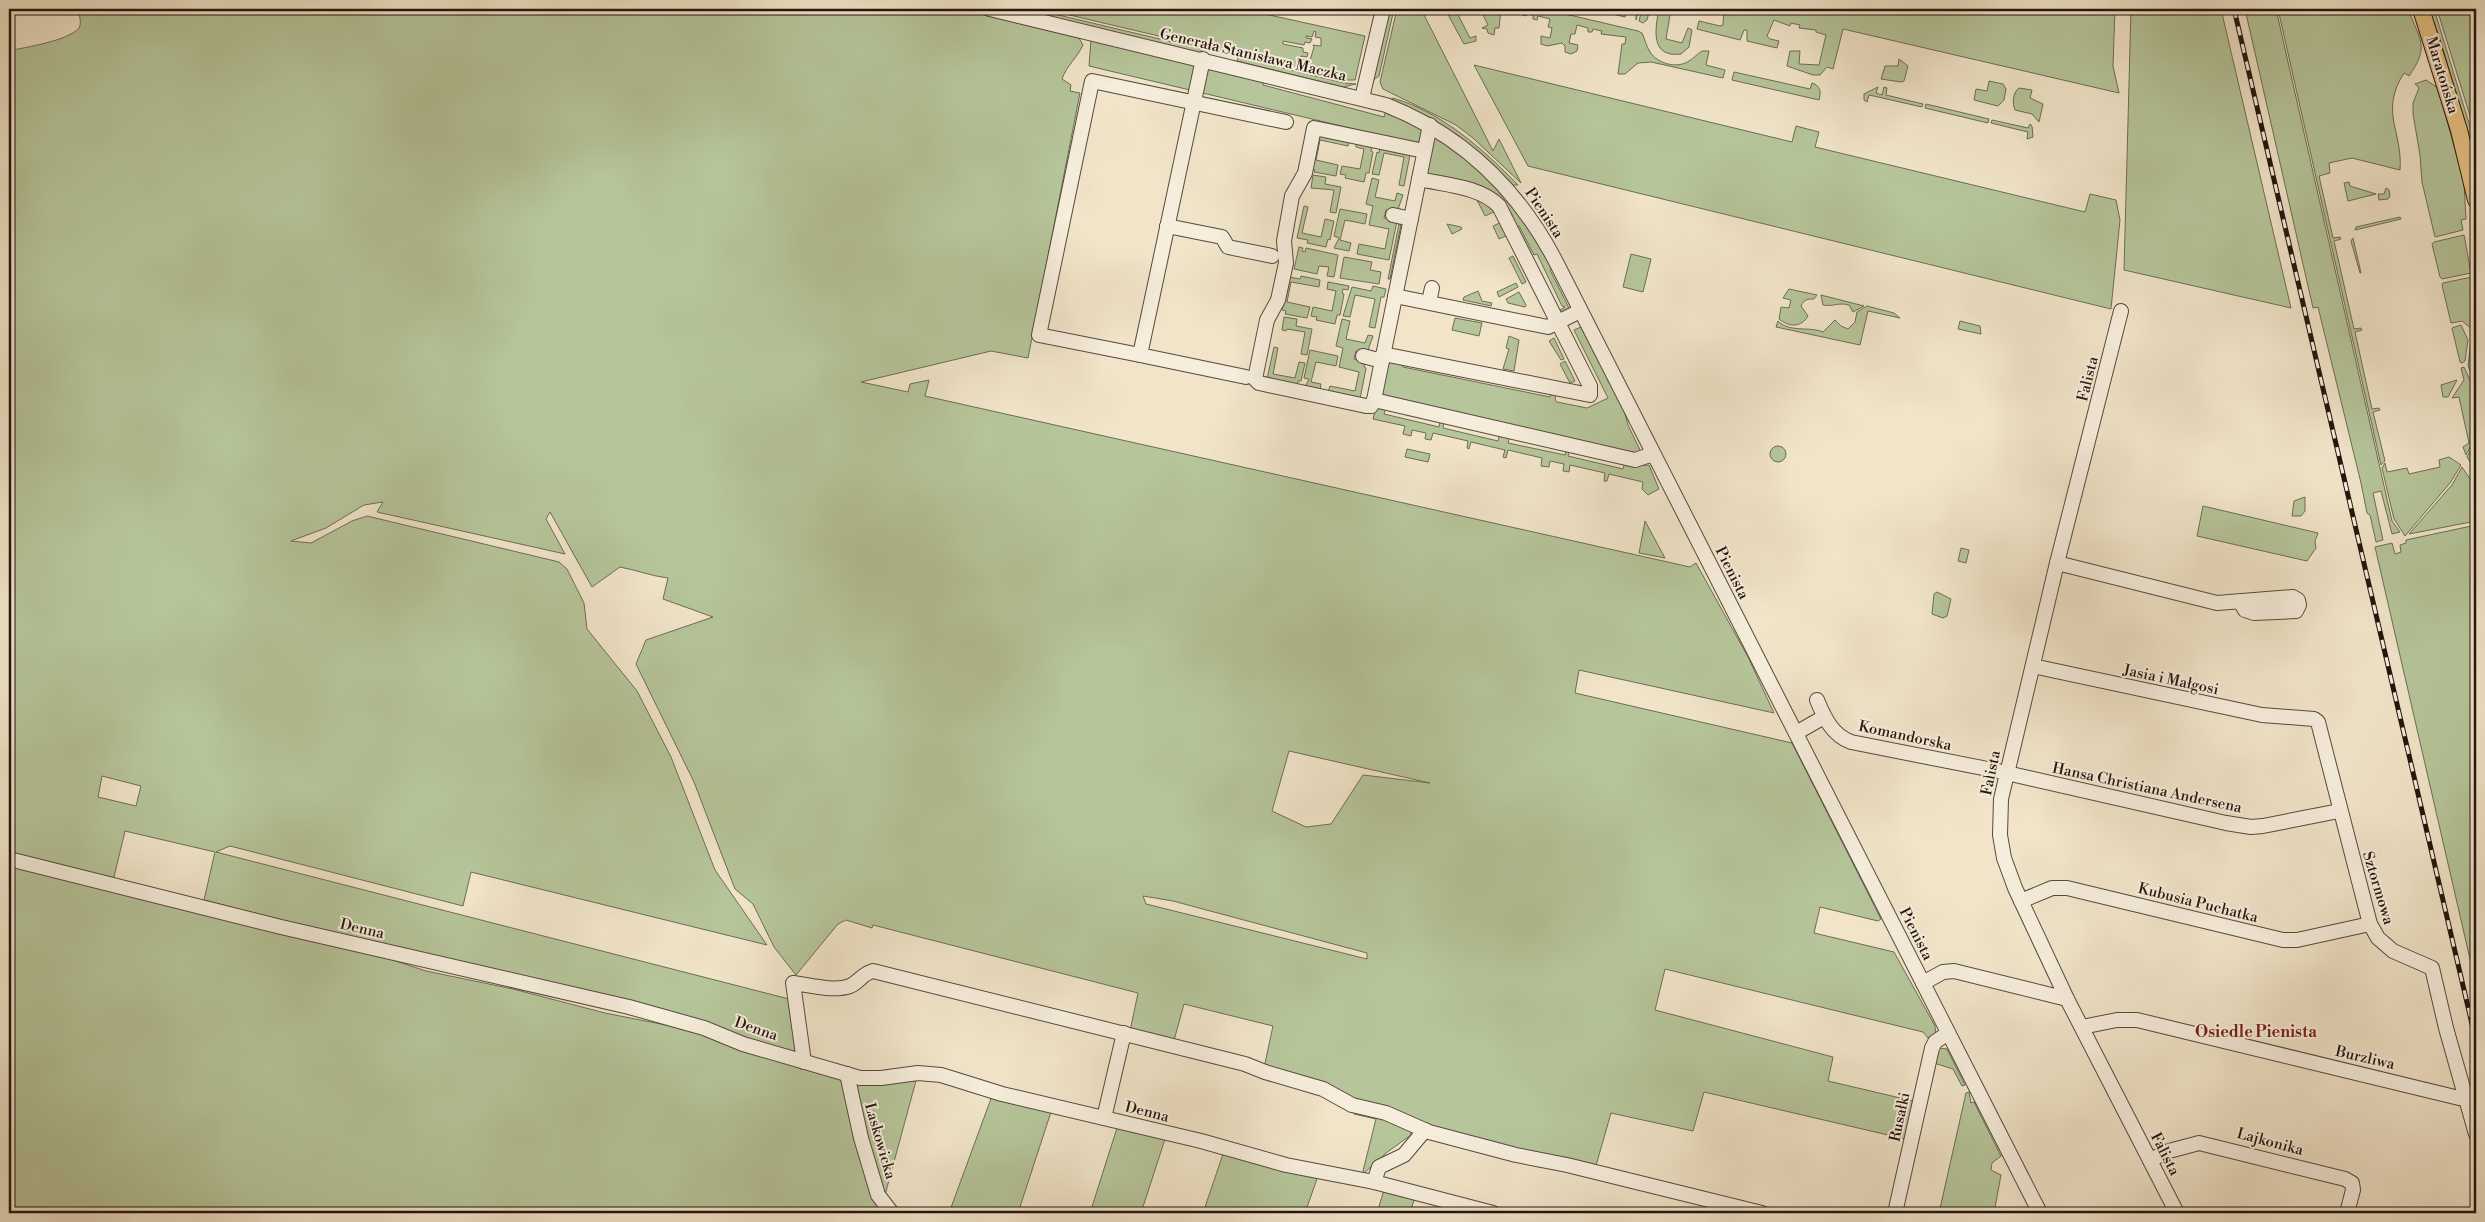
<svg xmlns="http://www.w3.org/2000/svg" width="2485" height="1222" font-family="'Libre Bodoni',serif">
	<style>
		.green { fill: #b6c59a; stroke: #6c6d54; fill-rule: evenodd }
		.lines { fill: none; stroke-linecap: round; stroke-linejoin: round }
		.minor-casing { stroke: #56493d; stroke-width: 16 }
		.major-casing { stroke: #23150e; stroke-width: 18 }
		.minor { stroke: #f6eddc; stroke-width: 14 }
		.major { stroke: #e8c284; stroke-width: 16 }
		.rail-casing { stroke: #23150e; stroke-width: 5 }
		.rail { stroke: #f6eddc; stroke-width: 3; stroke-dasharray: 9; stroke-linecap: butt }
		.labels { text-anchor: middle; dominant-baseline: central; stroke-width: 4; stroke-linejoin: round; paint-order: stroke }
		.street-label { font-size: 15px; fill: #23150e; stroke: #f6eddc }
		.neighbourhood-label { font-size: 16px; font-weight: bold; fill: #7a1f14; stroke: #f6eddc }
	</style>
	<rect width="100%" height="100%" fill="#f1e4c9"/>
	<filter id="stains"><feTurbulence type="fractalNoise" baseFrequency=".004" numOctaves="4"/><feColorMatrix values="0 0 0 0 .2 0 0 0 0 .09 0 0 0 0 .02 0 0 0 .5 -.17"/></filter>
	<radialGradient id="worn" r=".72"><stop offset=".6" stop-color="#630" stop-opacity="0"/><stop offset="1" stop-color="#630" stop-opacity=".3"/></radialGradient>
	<g class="green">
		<path d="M78 9H959L1079 38 1083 45C1077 58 1067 65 1062 79L1071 85 1070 91 1080 93 1028 358 991 351 861 382 908 392 910 384 929 380 925 396 1690 567 1696 563 1748 657 1774 713 1579 670 1575 693 1792 743 1881 919 1878 921 1820 907 1814 933 1894 952 1935 1026 1936 1036 1928 1038 1923 1032 1665 969 1655 1010 1833 1057 1828 1081 1913 1101 1905 1139 1704 1092 1693 1131 1611 1113 1593 1176 1410 1129 1411 1135 1386 1153 1362 1175 1376 1119 1354 1114 1358 1104 1264 1068 1273 1026 1184 1004 1173 1044 1130 1031 1138 993 873 925 872 928 846 920 838 924 796 975 774 947 753 904 735 889 694 782 636 664 646 640 713 617 663 599 668 578C651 576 636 570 620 567L592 587 550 512 546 519 565 554 377 512 383 502 364 505 326 528 291 541 311 543 352 521 367 516 559 562 567 569 584 603 587 629 637 691 671 757 715 870 767 945 471 872 463 906 230 846 216 852 789 999 799 1052 794 1054 204 900 215 852 125 831 113 881 9 855V51C26 47 68 41 79 28 82 23 79 14 78 9ZM1289 751 1430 783 1363 775 1331 824 1306 827 1272 811ZM102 776 141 786 136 806 98 797ZM1143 896 1173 901 1367 953V959L1146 904Z"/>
		<polygon points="1015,9 1033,9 1202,49 1201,53"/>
		<polygon points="1044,9 1242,9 1365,36 1355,80 1343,80 1307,71 1314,47 1313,45 1321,46 1321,38 1315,37 1316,32 1314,31 1312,37 1306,36 1306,38 1312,39 1310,43 1305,42 1304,45 1283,41 1283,44 1303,48 1303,52 1308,53 1307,57 1301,56 1301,59 1306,60 1303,70"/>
		<polygon points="1389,9 1394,9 1379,76 1373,80"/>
		<polygon points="1397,9 1421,9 1493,151 1499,139 1521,183 1473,138 1456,125 1383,89 1380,82"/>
		<polygon points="1445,9 1455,9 1470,38 1476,36 1476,41 1464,44"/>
		<polygon points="1480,9 1501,9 1499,28 1495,28 1494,35 1488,33 1487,29 1482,28 1488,25"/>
		<path d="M1503 9H1544L1638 31 1642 33C1645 39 1646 46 1650 52 1658 64 1677 69 1689 61 1694 58 1697 54 1702 51H1709L1706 65 1725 70 1723 78 1651 62 1638 63 1625 74H1618L1622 44H1625L1626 37 1601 34 1602 31 1593 29 1592 32H1588V28L1577 25 1575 34H1571L1569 43 1578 45 1577 51 1571 54 1565 52V46L1562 43 1547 46 1541 44V36L1550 38 1552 28 1548 27 1550 19 1538 16 1537 20 1533 19V15L1527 14 1526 16Z"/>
		<polygon points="1609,9 1639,9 1636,20 1636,13 1627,11 1625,17 1608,13"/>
		<polygon points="1642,9 1650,9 1647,20 1643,23 1639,21"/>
		<path d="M1659 9H1671L1666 39 1682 43 1688 28 1692 30 1689 47 1681 54C1650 58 1655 29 1659 9Z"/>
		<polygon points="1724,9 2115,9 2113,66 2119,93 1843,29 1833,69 1827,67 1820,75 1813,75 1787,66 1790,51 1800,51 1799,64 1819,65 1826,35 1816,32 1816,30 1799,28 1800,25 1791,23 1790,26 1774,20 1767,36 1770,39 1779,41 1777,48 1747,41 1747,30 1744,30 1740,40 1697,29 1699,21 1720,26 1723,25"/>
		<polygon points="2131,9 2221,9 2291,308 2124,270"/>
		<polygon points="2245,9 2276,9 2392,521 2400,532 2392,534 2381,491 2373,493 2383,540 2376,542 2370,515 2367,513 2361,483 2318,307 2313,308"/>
		<path d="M2278 9H2408C2420 41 2430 46 2409 76L2404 73C2379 112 2403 131 2400 170L2352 158 2329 163 2330 173 2319 176 2333 238 2340 237 2341 239 2334 241 2354 329 2361 328 2362 330 2355 332 2372 409 2379 408 2380 410 2373 412 2385 461 2381 465Z"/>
		<polygon points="2429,9 2434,9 2476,146 2476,162 2441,42"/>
		<polygon points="2437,9 2476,9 2476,117 2473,117 2476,135"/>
		<polygon points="1091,40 1264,80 1263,85 1384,117 1386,111 1422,129 1422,136 1417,144 1089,66"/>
		<polygon points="1238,57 1344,83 1356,84 1343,87 1237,61"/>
		<polygon points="1899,59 1908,66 1904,81 1901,82 1881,79 1885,66 1898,66"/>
		<polygon points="1474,65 1792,142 1796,126 1819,132 1815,147 2085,212 2090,194 2116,200 2120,220 2111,309 1528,166"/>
		<path d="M1734 72 1810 89 1812 83C1821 86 1821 92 1819 100L1732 80Z"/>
		<polygon points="2426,80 2438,88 2464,183 2466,219 2461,220 2463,230 2435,237 2422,182 2420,155 2413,114 2413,103 2419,88 2415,84"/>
		<polygon points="1989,81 2003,84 2006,89 2004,100 1998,106 1974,100 1976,89 1987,91"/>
		<polygon points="1878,87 1876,93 1882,95 1884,87 1887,88 1886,95 1923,104 1922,107 1869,95 1867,102 1864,100 1864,94"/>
		<path d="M2019 88 2032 90 2030 98 2043 104 2039 122 2032 114 2015 110C2012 103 2013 92 2019 88Z"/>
		<path d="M1393 98C1443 113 1483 149 1518 185H1512C1474 147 1440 121 1390 100Z"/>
		<polygon points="1926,104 1989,119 1988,123 1925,108"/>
		<polygon points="1992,120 2028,128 2030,124 2032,126 2033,137 2027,139 2028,132 1991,123"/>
		<polygon points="1318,135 1349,142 1348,146 1320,140 1316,160 1338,165 1336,176 1314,172 1315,170 1311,169"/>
		<path d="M1436 137C1448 142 1457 151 1467 159 1506 191 1528 225 1553 268L1550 270 1570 310 1560 314 1557 312 1565 307 1562 306 1537 254 1534 255 1519 226 1515 227 1511 218 1513 216 1500 200 1427 174 1431 139Z"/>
		<polygon points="1356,143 1372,147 1371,151 1373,152 1369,173 1366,173 1364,182 1345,178 1346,175 1340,174 1342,166 1360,169 1364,149 1356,147"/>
		<polygon points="1380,148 1410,155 1404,186 1399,185 1404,157 1384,153 1379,175 1372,174 1377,152 1379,153"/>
		<polygon points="1313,175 1326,177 1325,184 1341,187 1336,213 1330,212 1334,190 1311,188"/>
		<polygon points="1372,178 1379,180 1375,197 1395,201 1397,193 1403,195 1397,212 1386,210 1384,218 1397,221 1389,260 1357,254 1359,244 1385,249 1389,229 1369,225 1373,206 1366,204"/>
		<polygon points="2349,182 2350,186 2376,194 2348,201 2344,183"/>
		<polygon points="2386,188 2389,190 2390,196 2388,199 2379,200 2378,194 2384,194"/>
		<polygon points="1475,196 1498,210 1485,216"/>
		<polygon points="1304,206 1308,207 1302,233 1321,237 1325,219 1334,221 1330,240 1328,239 1326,247 1307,243 1308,240 1297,238"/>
		<polygon points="1340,209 1367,214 1365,224 1345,220 1340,240 1351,243 1349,251 1334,248 1339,238 1334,236"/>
		<polygon points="2400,217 2401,219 2355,230 2356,227"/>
		<polygon points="1504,221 1510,234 1499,239 1493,226"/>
		<polygon points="1399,224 1401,225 1390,279 1388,279"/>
		<polygon points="1447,224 1461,227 1462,229 1452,234"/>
		<polygon points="2464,235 2471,273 2442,279 2440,277 2432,244 2434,242"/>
		<polygon points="2353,238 2361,273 2360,273 2351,241"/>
		<polygon points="1299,247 1303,248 1302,251 1305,252 1306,248 1338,255 1334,277 1327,276 1329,267 1319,266 1317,274 1294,269"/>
		<polygon points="1631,254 1651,259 1643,292 1623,287"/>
		<polygon points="1513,256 1526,282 1522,284 1509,258"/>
		<polygon points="1344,257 1372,262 1370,270 1381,272 1379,284 1340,278"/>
		<polygon points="1301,276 1320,280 1319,287 1291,282 1287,302 1310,307 1307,318 1285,314 1286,311 1282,310 1289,277 1300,279"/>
		<polygon points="2472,277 2476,304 2476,332 2462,321 2451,323 2442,285 2443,283"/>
		<polygon points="1328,282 1349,286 1348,290 1343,289 1342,293 1344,294 1340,315 1337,315 1335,324 1316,320 1317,317 1311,316 1313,307 1332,311 1336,291 1327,289"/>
		<polygon points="1516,283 1518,287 1499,297 1497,292"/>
		<polygon points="1373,286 1386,289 1384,297 1381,297 1375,328 1369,327 1375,299 1355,295 1350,317 1343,316 1352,287 1371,291"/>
		<path d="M1789 289 1817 295 1814 299C1808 299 1804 299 1801 306L1808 316C1801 328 1789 327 1779 319L1781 307 1789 308 1791 300 1783 298Z"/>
		<polygon points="1478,291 1482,301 1492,303 1491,306 1463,300 1464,297"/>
		<polygon points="1519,292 1526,305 1525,307 1508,303 1506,299"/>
		<path d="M1821 295 1864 306 1853 312 1849 305C1839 302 1832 307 1823 305Z"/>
		<path d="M1867 306 1894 313 1900 318 1868 311 1860 345 1776 327 1778 321C1790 333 1809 326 1823 332L1835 320 1841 326 1848 329 1855 322 1857 312Z"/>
		<polygon points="1284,317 1297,319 1296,326 1312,329 1307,355 1301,354 1305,332 1287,329 1286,331 1282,330"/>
		<polygon points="1455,318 1482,323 1479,336 1452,330"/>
		<polygon points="1342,319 1350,321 1346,339 1365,343 1368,335 1373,336 1367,353 1356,351 1354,359 1365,362 1364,367 1366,368 1360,399 1328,392 1330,386 1355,391 1359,372 1339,367 1343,348 1336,346"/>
		<polygon points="1960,321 1980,326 1981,334 1958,329"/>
		<polygon points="2461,325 2468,340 2465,361 2462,363 2460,362 2452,328"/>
		<polygon points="1581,327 1624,410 1628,425 1641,452 1640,455 1380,398 1387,362 1403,362 1403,367 1550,397 1551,393 1556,395 1555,400 1557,402 1587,408 1608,398 1574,330"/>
		<polygon points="1509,336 1519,340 1514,371 1503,369 1509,349 1506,348"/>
		<polygon points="1554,338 1564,359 1561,360 1549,341"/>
		<polygon points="2476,339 2476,385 2468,366 2471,341"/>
		<polygon points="1274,347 1278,348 1273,374 1295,378 1299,362 1305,363 1301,381 1298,381 1297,386 1267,379"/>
		<polygon points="1310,350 1338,356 1336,366 1316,362 1311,382 1321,384 1320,390 1305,387 1309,379 1304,378"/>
		<polygon points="1565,361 1575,381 1570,383 1560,364"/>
		<polygon points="2464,367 2476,393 2476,436 2466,455 2463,447 2469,443 2459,397 2452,398 2464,380 2461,368"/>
		<polygon points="2457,380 2448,397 2443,397 2441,385"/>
		<polygon points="1376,407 1386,408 1384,414 1439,427 1440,420 1444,421 1443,428 1498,441 1500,434 1510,436 1508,443 1565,455 1567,449 1570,449 1568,456 1623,469 1625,462 1635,466 1649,465 1659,489 1648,495 1642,489 1643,482 1609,474 1607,481 1604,481 1605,473 1570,465 1569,472 1563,471 1564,464 1550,461 1549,467 1541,466 1542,458 1508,450 1506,458 1503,457 1505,450 1471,442 1469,449 1467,448 1468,441 1433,433 1431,440 1425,439 1426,433 1412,430 1411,436 1403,434 1405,426 1373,419"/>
		<polygon points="2476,440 2476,471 2467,457"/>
		<circle cx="1778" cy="454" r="8"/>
		<polygon points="1407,449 1430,454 1428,462 1405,457"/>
		<polygon points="2449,457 2461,465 2450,483 2405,536 2394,519 2382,468 2385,463 2387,472 2407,468 2409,474 2440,467 2439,460"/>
		<polygon points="2462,467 2476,488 2476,521 2409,534 2452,485"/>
		<polygon points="2305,497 2305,511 2301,516 2292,516 2294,501"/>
		<polygon points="2203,506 2318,533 2315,541 2316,548 2307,561 2197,536"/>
		<polygon points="1645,521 1665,558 1639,553"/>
		<polygon points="2476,525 2476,985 2375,547 2392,543 2395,554 2401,552 2400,545 2406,543 2406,540"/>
		<polygon points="1961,548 1969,550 1966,563 1958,561"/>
		<polygon points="1937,592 1951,599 1947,616 1943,618 1932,614 1934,594"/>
		<polygon points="9,863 323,937 426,971 513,989 605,1013 701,1032 860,1082 917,1077 885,1195 902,1213 9,1213"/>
		<polygon points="1939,1048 1947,1049 1965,1085 1962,1086 1953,1069 1934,1063"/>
		<polygon points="1969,1092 1971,1103 1974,1102 2001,1156 1992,1163 1991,1170 2001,1175 1994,1213 1939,1213 1966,1093"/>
		<polygon points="992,1096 1051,1112 1018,1213 949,1213"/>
		<polygon points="1117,1128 1165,1139 1141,1213 1090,1213"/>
		<polygon points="1223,1154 1318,1176 1305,1213 1203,1213"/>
		<polygon points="1384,1190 1415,1197 1410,1213 1377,1213"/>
	</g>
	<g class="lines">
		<g class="minor-casing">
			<g id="minor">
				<path d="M990 9 1386 105C1462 135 1516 187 1554 258L2040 1213"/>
				<polyline points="1203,59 1140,355 1246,377"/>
				<polyline points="1362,98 1383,9"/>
				<polyline points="1424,151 1314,128 1305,173 1292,196 1284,241 1286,263 1278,300 1267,320 1255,379 1259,383 1366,406 1371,406 1374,400 1635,460 1653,454"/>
				<polyline points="1393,215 1411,219"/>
				<polyline points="1167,226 1222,237 1228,247 1272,256"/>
				<polyline points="1395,296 1548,327 1580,311"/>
				<polyline points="1429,302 1432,288"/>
				<polyline points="2121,311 2057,563 2001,799 2000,835 2004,858 2015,888 2067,999 2177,1213"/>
				<path d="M1383 354 1590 395V386L1499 206C1479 186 1445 185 1419 179"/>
				<polyline points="1140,355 1039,335 1092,81 1286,122"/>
				<polyline points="1363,356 1382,361"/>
				<polyline points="1374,400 1430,125"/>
				<polyline points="2057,563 2217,603 2293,597 2298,600 2299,605 2296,611 2254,613 2245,610 2240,601"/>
				<polyline points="2033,666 2262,715 2314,719 2318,722 2370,924 2378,938 2393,951 2432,968 2446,1028 2476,1134"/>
				<path d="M1817 700C1824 717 1832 735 1851 742L1998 771 2226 823 2251 827 2263 826 2339 811"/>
				<polyline points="1796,733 1824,717"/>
				<polyline points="9,859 281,927 629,1007 704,1028 743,1044 860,1078 881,1078 918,1073 941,1075 1002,1094 1201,1141 1286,1165 1374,1182 1493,1213"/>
				<polyline points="2021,901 2052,888 2067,888 2283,940 2297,940 2370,924"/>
				<polyline points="1923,983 1943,972 1954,971 2067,999"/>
				<polyline points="2082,1027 2117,1020 2137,1020 2459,1098 2465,1097"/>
				<path d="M804 1062 793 983C809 985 834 992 850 986 859 982 863 973 873 971L1245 1064 1265 1072 1323 1089 1352 1105 1386 1113 1429 1132 1516 1155 1567 1165 1762 1213"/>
				<polyline points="847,1074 861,1138 878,1195 892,1213"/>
				<polyline points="1104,1118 1124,1033"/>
				<polyline points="2150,1160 2169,1151 2199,1143 2345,1179 2352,1183 2353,1190 2347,1213"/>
				<polyline points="1374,1182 1379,1167 1404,1155 1425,1130"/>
				<polyline points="1895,1213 1932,1048 1935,1042 1948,1033"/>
			</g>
		</g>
		<g class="major-casing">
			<polyline id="major" points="2421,9 2459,130 2476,200"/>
		</g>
		<use href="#minor" class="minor"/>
		<use href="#major" class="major"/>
		<g class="rail-casing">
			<polyline id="rail" points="2234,9 2476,1041"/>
		</g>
		<use href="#rail" class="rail"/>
	</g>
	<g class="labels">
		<g class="street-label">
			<text transform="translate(1253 55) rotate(13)">Generała Stanisława Maczka</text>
			<text transform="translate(2442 75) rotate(73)">Maratońska</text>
			<text transform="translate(1544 213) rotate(56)">Pienista</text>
			<text transform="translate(2088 379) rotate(-76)">Falista</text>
			<text transform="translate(1732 573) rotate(63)">Pienista</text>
			<text transform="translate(2171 680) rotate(12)">Jasia i Małgosi</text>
			<text transform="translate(1905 736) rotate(12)">Komandorska</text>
			<text transform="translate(1991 773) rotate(-78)">Falista</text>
			<text transform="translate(2147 788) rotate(12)">Hansa Christiana Andersena</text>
			<text transform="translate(2378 888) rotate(73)">Sztormowa</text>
			<text transform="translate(2198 903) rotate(14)">Kubusia Puchatka</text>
			<text transform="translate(362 929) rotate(13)">Denna</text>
			<text transform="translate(1916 934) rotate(63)">Pienista</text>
			<text transform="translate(756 1029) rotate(19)">Denna</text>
			<text transform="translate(2365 1058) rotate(13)">Burzliwa</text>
			<text transform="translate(1147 1112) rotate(14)">Denna</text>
			<text transform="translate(1900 1117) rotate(-78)">Rusałki</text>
			<text transform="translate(880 1141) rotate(74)">Laskowicka</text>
			<text transform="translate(2270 1142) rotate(15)">Lajkonika</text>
			<text transform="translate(2165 1154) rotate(63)">Falista</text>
		</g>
		<g class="neighbourhood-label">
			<text x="2256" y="1032">Osiedle Pienista</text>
		</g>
	</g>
	<rect width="2485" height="1222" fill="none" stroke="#f1e4c9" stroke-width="30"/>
	<rect x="10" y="10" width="2465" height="1202" fill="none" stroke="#23150e" stroke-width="2.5"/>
	<rect x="15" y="15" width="2455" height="1192" fill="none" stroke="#23150e"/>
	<rect width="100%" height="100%" filter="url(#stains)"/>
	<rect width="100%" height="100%" fill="url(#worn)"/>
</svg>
